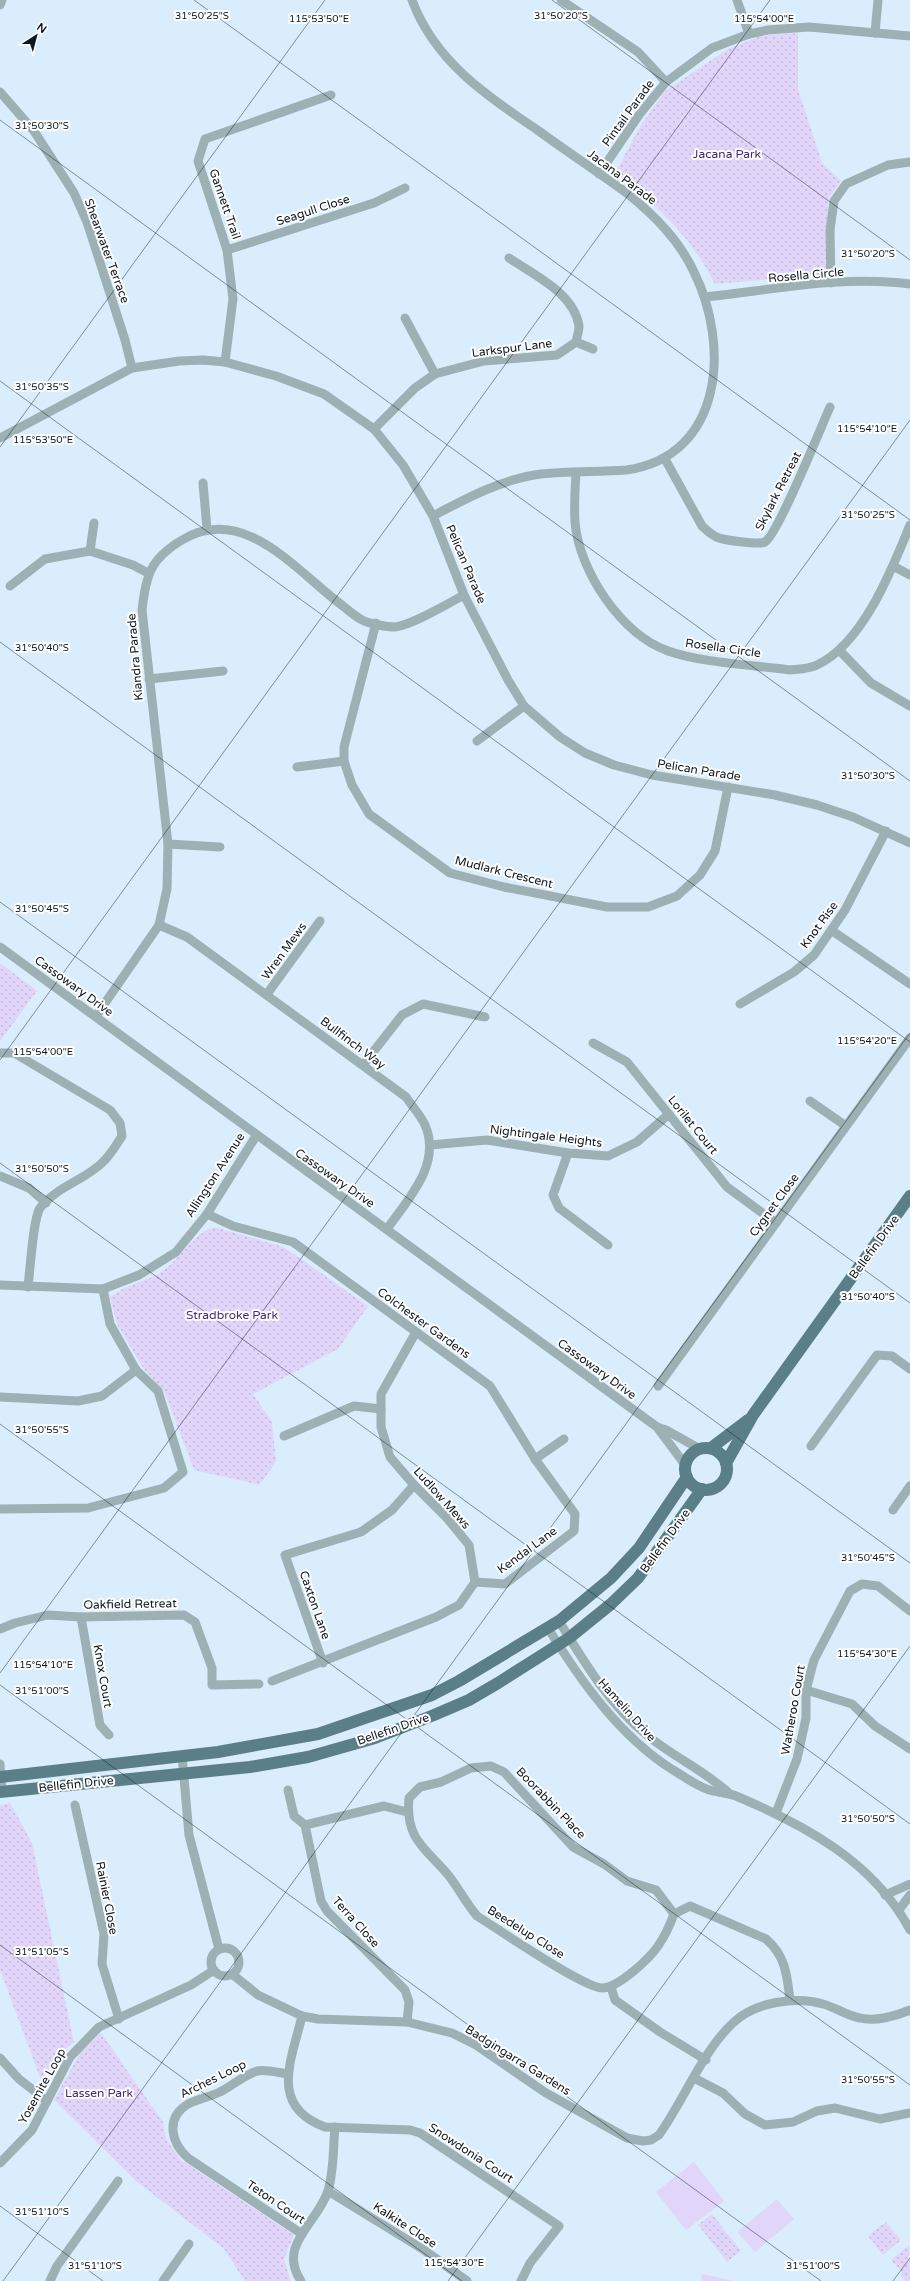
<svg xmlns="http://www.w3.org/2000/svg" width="910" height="2281" font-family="'Varela Round',sans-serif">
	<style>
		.green { fill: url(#green-dots) }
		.pitch { fill: #e1d5fa }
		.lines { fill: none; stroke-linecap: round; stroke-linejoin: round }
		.minor { stroke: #9db0b4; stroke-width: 9 }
		.major { stroke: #5b7f87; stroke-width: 12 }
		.ticks { fill: none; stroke: #0d1922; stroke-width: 1; stroke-opacity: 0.45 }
		.labels { text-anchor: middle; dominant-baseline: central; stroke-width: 4; stroke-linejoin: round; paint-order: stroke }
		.street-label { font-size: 12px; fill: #0d1922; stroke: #fff }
		.park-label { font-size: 12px; fill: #492873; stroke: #fff }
		.ticks-label { font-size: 10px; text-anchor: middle; fill: #0d1922; stroke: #fff; stroke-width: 4; stroke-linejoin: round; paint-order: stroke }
	</style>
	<defs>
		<pattern id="green-dots" width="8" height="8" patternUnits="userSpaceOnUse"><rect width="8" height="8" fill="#e1d5fa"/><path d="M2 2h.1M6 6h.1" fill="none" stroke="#c0b6d6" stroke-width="1.8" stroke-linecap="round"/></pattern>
	</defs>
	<rect width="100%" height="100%" fill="#daedfd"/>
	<g class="green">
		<path d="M798 33V89L822 163 841 181 829 198 826 231 828 274 715 284C687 231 660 209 615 173L641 125 665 91 728 49 760 36Z"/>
		<polygon points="0,963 37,991 0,1041"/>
		<path d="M215 1227 284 1247 368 1306 338 1349 253 1394 272 1422 276 1461 260 1485 194 1470 165 1393 143 1368 117 1324 110 1297C127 1284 148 1281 163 1271 181 1258 193 1233 215 1227Z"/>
		<polygon points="10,1803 32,1843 74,2042 59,2054 41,2080 0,1970 0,1805"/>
		<polygon points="101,2033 163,2122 166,2139 180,2159 294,2235 284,2259 291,2281 245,2281 223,2248 136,2181 54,2100 80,2053"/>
		<polygon points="712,2214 741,2251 727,2262 698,2225"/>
		<polygon points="886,2222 901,2240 883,2255 868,2236"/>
		<polygon points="909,2245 910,2281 905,2281 900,2274 902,2272 891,2260"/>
	</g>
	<g class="pitch">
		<polygon points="694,2162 724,2201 686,2230 656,2192"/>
		<polygon points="777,2199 794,2219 755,2252 737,2232"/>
		<polygon points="702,2274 734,2281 701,2281"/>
	</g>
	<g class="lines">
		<g class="minor">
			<path d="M412 0C434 60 485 95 536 129 566 151 598 172 628 194 655 216 679 240 694 272 730 345 724 456 626 470 598 472 569 471 541 474 502 479 467 498 433 516"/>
			<polyline points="561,0 638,52 666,82"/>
			<polyline points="737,0 749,34"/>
			<polyline points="0,5 2,0"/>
			<polyline points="875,33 878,0"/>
			<polyline points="0,92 34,131 74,193 87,222 125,340 132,368"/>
			<polyline points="599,174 639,115 666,82 712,48 749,34 768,30 809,27 910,36"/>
			<polyline points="227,250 374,203 405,188"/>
			<polyline points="831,283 830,230 834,201 846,184 888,165 910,162"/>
			<path d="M705 297C772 290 843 275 910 284"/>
			<polyline points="405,318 435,374"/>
			<polyline points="576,342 593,349"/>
			<polyline points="225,362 233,299 227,250 198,161 205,139 331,95"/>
			<path d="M374 429 415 388 435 374 484 361 557 355 576 342C577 337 579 331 579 326 574 293 534 275 509 258"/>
			<polyline points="0,438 132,368 179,361 203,360 225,362 276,376 324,394 374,429 403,465 433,516 464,595 508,680 524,706 560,737 585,753 614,765 652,775 775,795 817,805 853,817 910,843"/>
			<path d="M665 459 702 526C706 530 711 534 716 537 723 540 758 545 765 542 778 534 821 427 830 407"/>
			<path d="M576 473C575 489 574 506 575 522 579 571 621 634 668 651 702 663 754 665 790 670 800 669 809 669 817 665 863 644 892 569 910 525"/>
			<polyline points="203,483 207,529"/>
			<polyline points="90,551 94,523"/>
			<polyline points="893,566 910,575"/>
			<polyline points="10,586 45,559 90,551 133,565 148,573"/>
			<polyline points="376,623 344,747 344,761 352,785 369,814 450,873 504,887 607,907 648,907 677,896 700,875 715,851 728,787"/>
			<polyline points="840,651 871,683 910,706"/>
			<polyline points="149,679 223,671"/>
			<polyline points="477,741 524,706"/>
			<polyline points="297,767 344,761"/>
			<polyline points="168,844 220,847"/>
			<path d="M159 925 187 937 406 1097C412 1106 421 1116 425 1125 442 1164 408 1199 387 1229"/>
			<polyline points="831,930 910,984"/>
			<polyline points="0,947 657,1427 686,1466"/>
			<polyline points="267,994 320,921"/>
			<polyline points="740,1004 794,972 814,955 845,910 886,831"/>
			<path d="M96 1016 159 925 167 889 168 844 142 610C146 575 150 559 182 540 244 502 298 573 343 606 349 611 356 617 362 620 370 624 387 627 395 627 412 625 449 603 464 595"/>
			<polyline points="593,1043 627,1062 727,1187 776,1223"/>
			<path d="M0 1053H14L110 1110 120 1123 122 1136C117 1144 111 1154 104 1161 86 1180 57 1186 40 1208 33 1219 30 1271 28 1287"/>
			<polyline points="363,1065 402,1015 423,1004 485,1017"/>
			<polyline points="810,1101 846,1126"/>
			<polyline points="430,1145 487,1140 568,1153 608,1156 637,1142 669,1114"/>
			<polyline points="568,1153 553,1195 559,1208 608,1245"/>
			<polyline points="0,1176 29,1188 46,1203"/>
			<polyline points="207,1214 233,1226 293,1242 490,1386 535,1459 575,1514 574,1531 505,1584 475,1582"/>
			<polyline points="0,1285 103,1289 139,1275 176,1252 207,1214 256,1136"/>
			<polyline points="658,1386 910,1038"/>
			<polyline points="0,1397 78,1401 102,1396 136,1370"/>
			<polyline points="657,1427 666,1430 700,1449"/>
			<polyline points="284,1436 354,1406 381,1409"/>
			<polyline points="811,1446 877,1355 892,1356 910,1369"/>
			<polyline points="535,1459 564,1439"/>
			<polyline points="0,1509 88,1508 164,1488 183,1472 158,1391 136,1370 110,1324 103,1289"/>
			<polyline points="893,1510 910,1486"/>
			<polyline points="81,1617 100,1725 109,1735"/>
			<path d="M559 1621C584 1662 611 1707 648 1736 674 1757 705 1771 730 1794"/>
			<path d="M548 1628C580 1680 620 1737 673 1770 685 1777 699 1788 713 1791 721 1793 729 1793 736 1796 805 1825 874 1862 910 1930"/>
			<polyline points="0,1629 15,1623 48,1615 81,1617 184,1615 195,1622 212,1668 212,1685 259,1684"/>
			<polyline points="323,1663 285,1555 361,1532 392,1510 414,1485"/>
			<polyline points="272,1681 436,1617 459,1605 475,1582 469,1545 446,1517 414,1485 390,1457 381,1427 381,1394 416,1332"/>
			<polyline points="806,1690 852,1704 875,1726 910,1749"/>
			<polyline points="182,1755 189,1835 219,1949"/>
			<polyline points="0,1764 2,1791"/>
			<polyline points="288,1790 294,1816 305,1825"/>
			<polyline points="75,1805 104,1934 102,1964 119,2019"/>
			<polyline points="776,1813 797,1759 806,1718 806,1690 814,1660 850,1591 862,1584 878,1586 910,1611"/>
			<polyline points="885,1895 910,1884"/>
			<polyline points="899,1910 910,1895"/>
			<path d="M674 1914C670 1925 665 1936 658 1946 649 1959 619 1987 603 1988 585 1989 498 1929 477 1916 466 1903 459 1889 449 1876 426 1848 405 1840 409 1798L420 1787 441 1782 471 1768 491 1766 504 1772 573 1847 604 1864 627 1881 656 1890 674 1914 690 1906 766 1939C786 1956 787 1976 790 2000"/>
			<circle cx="225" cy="1962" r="14"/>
			<path d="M232 1974 258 1995 302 2016 318 2019 407 2022 452 2033 476 2045 546 2093 627 2138 643 2141 651 2140 659 2135C684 2100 703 2050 734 2022 755 2002 796 1996 823 2004 835 2007 847 2016 860 2018 875 2022 896 2016 910 2010"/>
			<polyline points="611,1987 615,2000 660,2032 706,2060"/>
			<path d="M302 2016C292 2059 268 2106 325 2127L410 2130 420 2133 559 2226 530 2263 521 2281"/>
			<polyline points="407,2022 409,2002 405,1990 327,1911 321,1901 305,1825 384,1806 407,1812"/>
			<polyline points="0,2058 19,2079 47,2101"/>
			<path d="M288 2074C279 2073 266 2069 257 2071 244 2075 232 2086 220 2092 209 2097 198 2099 188 2104 165 2118 171 2143 188 2158L302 2234"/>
			<polyline points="694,2078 723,2093 745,2114 765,2125 793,2122 817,2111 835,2108 880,2119 910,2113"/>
			<polyline points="0,2163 32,2130 70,2057 99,2027 191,1985 214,1970"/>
			<polyline points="328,2191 424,2250 467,2281"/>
			<polyline points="50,2281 57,2266 118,2181"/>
			<polyline points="163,2281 189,2244"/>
			<path d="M301 2281C277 2245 317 2224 328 2191 334 2171 333 2148 335 2127"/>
		</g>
		<g class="major">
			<polyline points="711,1448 748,1420"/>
			<circle cx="706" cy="1469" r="21"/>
			<polyline points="726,1463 753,1415 910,1196"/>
			<polyline points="0,1777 218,1752 318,1734 432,1695 459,1681 559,1621 611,1578 639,1548 687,1477"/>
			<polyline points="0,1792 250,1767 308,1757 375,1738 434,1715 469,1700 498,1683 569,1638 611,1604 638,1578 702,1489"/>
		</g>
	</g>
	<path class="ticks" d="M194 0 910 520M552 0 910 260M0 120 910 781M0 381 910 1042M0 447 325 0M0 642 910 1303M0 902 910 1563M0 1060 770 0M0 1163 910 1824M0 1424 910 2085M0 1673 910 420M0 1685 821 2281M0 1945 462 2281M0 2206 103 2281M3 2281 910 1033M448 2281 910 1646M893 2281 910 2258"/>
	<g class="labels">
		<g class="street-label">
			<text transform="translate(628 113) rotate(-54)">Pintail Parade</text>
			<text transform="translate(622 177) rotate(37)">Jacana Parade</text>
			<text transform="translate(225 204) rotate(71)">Gannett Trail</text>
			<text transform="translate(313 210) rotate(-18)">Seagull Close</text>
			<text transform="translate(107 251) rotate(70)">Shearwater Terrace</text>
			<text transform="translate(806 275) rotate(-5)">Rosella Circle</text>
			<text transform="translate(512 348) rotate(-7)">Larkspur Lane</text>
			<text transform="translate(778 491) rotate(-63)">Skylark Retreat</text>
			<text transform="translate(466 564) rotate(67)">Pelican Parade</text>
			<text transform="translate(723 648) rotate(8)">Rosella Circle</text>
			<text transform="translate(135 657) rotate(-95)">Kiandra Parade</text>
			<text transform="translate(699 770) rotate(9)">Pelican Parade</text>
			<text transform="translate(504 872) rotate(14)">Mudlark Crescent</text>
			<text transform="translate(819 925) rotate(-54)">Knot Rise</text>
			<text transform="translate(284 951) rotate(-54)">Wren Mews</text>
			<text transform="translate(74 986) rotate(36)">Cassowary Drive</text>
			<text transform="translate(353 1043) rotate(37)">Bullfinch Way</text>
			<text transform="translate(693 1125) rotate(51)">Lorilet Court</text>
			<text transform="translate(546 1136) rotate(7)">Nightingale Heights</text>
			<text transform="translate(215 1175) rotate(-57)">Allington Avenue</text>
			<text transform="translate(335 1178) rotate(35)">Cassowary Drive</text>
			<text transform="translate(774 1205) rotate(-54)">Cygnet Close</text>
			<text transform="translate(874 1247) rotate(-54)">Bellefin Drive</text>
			<text transform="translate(424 1323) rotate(36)">Colchester Gardens</text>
			<text transform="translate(597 1369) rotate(36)">Cassowary Drive</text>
			<text transform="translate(442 1498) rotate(48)">Ludlow Mews</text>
			<text transform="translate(665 1541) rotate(-54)">Bellefin Drive</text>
			<text transform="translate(527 1550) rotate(-36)">Kendal Lane</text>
			<text transform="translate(130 1604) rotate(-1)">Oakfield Retreat</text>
			<text transform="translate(315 1605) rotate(71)">Caxton Lane</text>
			<text transform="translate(103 1676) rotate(80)">Knox Court</text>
			<text transform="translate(627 1710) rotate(48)">Hamelin Drive</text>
			<text transform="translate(793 1710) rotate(-80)">Watheroo Court</text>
			<text transform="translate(393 1729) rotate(-19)">Bellefin Drive</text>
			<text transform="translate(76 1784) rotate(-6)">Bellefin Drive</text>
			<text transform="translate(551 1803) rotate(46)">Boorabbin Place</text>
			<text transform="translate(107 1898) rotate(79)">Rainier Close</text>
			<text transform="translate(356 1922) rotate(48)">Terra Close</text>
			<text transform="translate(526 1932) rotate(32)">Beedelup Close</text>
			<text transform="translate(518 2060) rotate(32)">Badgingarra Gardens</text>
			<text transform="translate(213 2079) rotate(-26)">Arches Loop</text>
			<text transform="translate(42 2086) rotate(-61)">Yosemite Loop</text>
			<text transform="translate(471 2153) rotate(33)">Snowdonia Court</text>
			<text transform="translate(276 2202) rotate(34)">Teton Court</text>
			<text transform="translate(405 2225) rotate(33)">Kalkite Close</text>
		</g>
		<g class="park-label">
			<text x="727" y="154">Jacana Park</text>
			<text x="232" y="1315">Stradbroke Park</text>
			<text x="99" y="2093">Lassen Park</text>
		</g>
	</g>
	<g class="ticks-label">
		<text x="561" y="19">31°50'20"S</text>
		<text x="202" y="19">31°50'25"S</text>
		<text x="319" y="22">115°53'50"E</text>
		<text x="764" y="22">115°54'00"E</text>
		<text x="42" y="129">31°50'30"S</text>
		<text x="868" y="257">31°50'20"S</text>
		<text x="42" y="390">31°50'35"S</text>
		<text x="867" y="432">115°54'10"E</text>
		<text x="43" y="443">115°53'50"E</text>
		<text x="868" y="518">31°50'25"S</text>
		<text x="42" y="651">31°50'40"S</text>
		<text x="868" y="779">31°50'30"S</text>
		<text x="42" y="912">31°50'45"S</text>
		<text x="867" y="1044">115°54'20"E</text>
		<text x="43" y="1055">115°54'00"E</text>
		<text x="42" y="1172">31°50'50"S</text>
		<text x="868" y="1300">31°50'40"S</text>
		<text x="42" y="1433">31°50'55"S</text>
		<text x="868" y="1561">31°50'45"S</text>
		<text x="867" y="1657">115°54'30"E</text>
		<text x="43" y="1668">115°54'10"E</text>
		<text x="42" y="1694">31°51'00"S</text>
		<text x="868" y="1822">31°50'50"S</text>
		<text x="42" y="1955">31°51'05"S</text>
		<text x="868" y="2083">31°50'55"S</text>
		<text x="42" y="2215">31°51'10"S</text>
		<text x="454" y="2266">115°54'30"E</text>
		<text x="95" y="2269">31°51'10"S</text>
		<text x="813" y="2269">31°51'00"S</text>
	</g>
	<g transform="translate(36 36) rotate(36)" stroke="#ffffff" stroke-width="3" paint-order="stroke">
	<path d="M0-3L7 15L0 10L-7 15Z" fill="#0d1922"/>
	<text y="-6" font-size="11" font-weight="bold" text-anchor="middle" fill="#0d1922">N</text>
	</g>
</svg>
